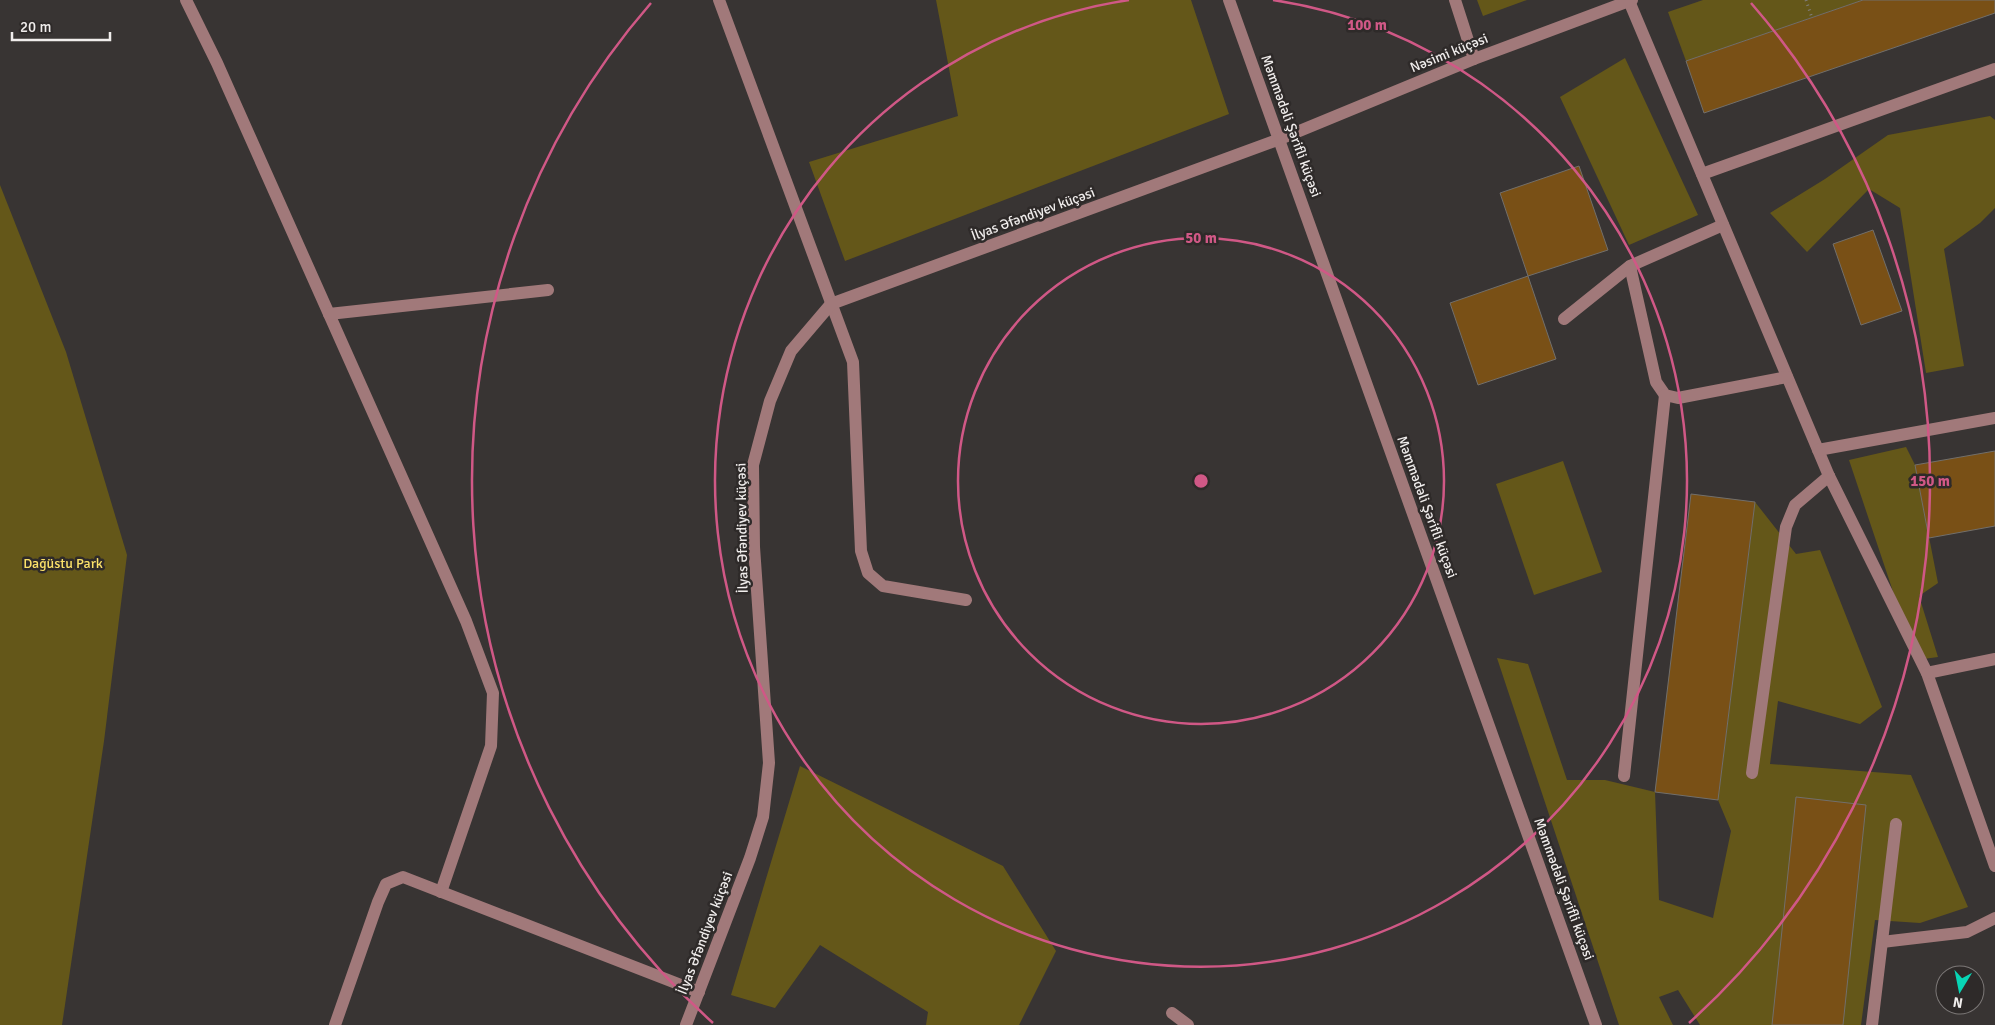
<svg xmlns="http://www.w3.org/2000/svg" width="1995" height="1025" font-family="Signika,sans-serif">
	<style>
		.green { fill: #645719 }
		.building { fill: #795016; stroke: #726f6b }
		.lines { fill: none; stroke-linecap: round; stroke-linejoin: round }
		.path { stroke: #817d7c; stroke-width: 3; stroke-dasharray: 1 4; stroke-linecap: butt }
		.minor { stroke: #a1797a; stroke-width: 12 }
		.ring { fill: none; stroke: #d05886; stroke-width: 2.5 }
		.labels { text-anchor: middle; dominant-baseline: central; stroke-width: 5; stroke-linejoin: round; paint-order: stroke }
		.street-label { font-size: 14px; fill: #f0edec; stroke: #2e2a29 }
		.park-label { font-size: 14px; fill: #fbe169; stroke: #2e2a29 }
		.centre { fill: #d05886; stroke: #2e2a29; stroke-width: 2.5 }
		.ring-label { font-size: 15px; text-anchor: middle; font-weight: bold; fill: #d05886; stroke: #2e2a29; stroke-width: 5; stroke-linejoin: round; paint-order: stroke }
	</style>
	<rect width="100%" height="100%" fill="#383433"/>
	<g class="green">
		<polygon points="936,0 1191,0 1229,114 845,261 809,162 958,116"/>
		<polygon points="1477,0 1527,0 1483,16"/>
		<polygon points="1703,0 1863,0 1686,61 1668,12"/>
		<polygon points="1625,58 1698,215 1629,245 1560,97"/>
		<polygon points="1990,116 1995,120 1995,208 1980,223 1944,249 1964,366 1926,373 1900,208 1869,189 1807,252 1770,213 1825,179 1888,135"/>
		<polygon points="0,185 66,352 127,555 104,741 62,1025 0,1025"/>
		<polygon points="1906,447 1915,465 1938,583 1919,596 1938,657 1916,660 1849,460"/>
		<polygon points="1563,461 1602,572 1534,595 1496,484"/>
		<polygon points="1755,502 1796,554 1820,550 1882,707 1860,724 1778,701 1770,764 1911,775 1968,907 1920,923 1875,920 1861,1025 1700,1025 1678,990 1659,997 1673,1025 1619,1025 1497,658 1528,664 1567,780 1605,780 1655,792 1659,900 1713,918 1731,831 1718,800"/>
		<polygon points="800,766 1003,866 1056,951 1019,1025 926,1025 928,1012 820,945 775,1008 731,995"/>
	</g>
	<g class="building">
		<polygon points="1863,0 1995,0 1995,13 1704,113 1686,61"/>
		<polygon points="1579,166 1608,250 1528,276 1500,193"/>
		<polygon points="1873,230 1902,311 1861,325 1833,244"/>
		<polygon points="1528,276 1556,359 1478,385 1450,303"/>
		<polygon points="1995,451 1995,526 1929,538 1915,465"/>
		<polygon points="1691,494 1755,502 1718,800 1655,792"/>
		<polygon points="1796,797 1866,805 1843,1025 1772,1025"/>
	</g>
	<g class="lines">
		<polyline class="path" points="1806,0 1812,18"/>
		<g class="minor">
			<polyline points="186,0 217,63 466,621 493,693 491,746 441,892"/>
			<polyline points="719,0 853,362 861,551 868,573 883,586 966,600"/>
			<polyline points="1229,0 1596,1025"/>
			<polyline points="1455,0 1474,59"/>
			<polyline points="1629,1 1829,476 1927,673 1995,866"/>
			<polyline points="1702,174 1995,69"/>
			<polyline points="1630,266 1656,382 1665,395 1678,398 1787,377"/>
			<polyline points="329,314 548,290"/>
			<polyline points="1564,319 1630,266 1723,225"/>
			<polyline points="1818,450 1995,418"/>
			<polyline points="1927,673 1995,659"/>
			<polyline points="1752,773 1786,527 1795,505 1829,476"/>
			<polyline points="1624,776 1665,395"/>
			<polyline points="1882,942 1967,932 1995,918"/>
			<polyline points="1172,1013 1188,1025"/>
			<polyline points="335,1025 378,902 386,884 403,877 699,992"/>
			<polyline points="686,1025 750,858 763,817 769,763 754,547 753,465 770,401 791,351 831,304 1280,139 1474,59 1632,0"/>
			<polyline points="1872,1025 1896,824"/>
		</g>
	</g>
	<g class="ring">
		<circle cx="1201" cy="481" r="243"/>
		<path d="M1273 0A486 486 0 1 1 1129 0"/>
		<path d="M713 1023A729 729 0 0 1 651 3M1751 3A729 729 0 0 1 1689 1023"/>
	</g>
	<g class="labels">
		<g class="street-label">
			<text transform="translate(1449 53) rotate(-22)">Nəsimi küçəsi</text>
			<text transform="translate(1291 126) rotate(70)">Məmmədəli Şərifli küçəsi</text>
			<text transform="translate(1033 214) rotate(-20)">İlyas Əfəndiyev küçəsi</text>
			<text transform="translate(1427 507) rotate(70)">Məmmədəli Şərifli küçəsi</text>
			<text transform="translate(742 528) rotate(-91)">İlyas Əfəndiyev küçəsi</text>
			<text transform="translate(1564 889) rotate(70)">Məmmədəli Şərifli küçəsi</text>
			<text transform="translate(705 933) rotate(-69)">İlyas Əfəndiyev küçəsi</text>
		</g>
		<g class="park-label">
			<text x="63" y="563">Dağüstu Park</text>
		</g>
	</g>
	<circle cx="1201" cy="481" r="8" class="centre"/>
	<g class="ring-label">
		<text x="1367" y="30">100 m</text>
		<text x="1201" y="243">50 m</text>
		<text x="1930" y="486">150 m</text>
	</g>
	<g transform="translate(1960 990) rotate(190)"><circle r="24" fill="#2e2a29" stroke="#7c7877"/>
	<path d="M0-4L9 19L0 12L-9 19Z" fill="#08d5b5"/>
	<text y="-8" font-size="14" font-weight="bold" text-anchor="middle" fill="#f0edec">N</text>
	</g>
	<path d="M12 32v8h98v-8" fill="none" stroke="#f0edec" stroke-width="2.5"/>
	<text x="20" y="32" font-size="15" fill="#f0edec" stroke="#2e2a29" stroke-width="4" paint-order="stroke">20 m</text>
</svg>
